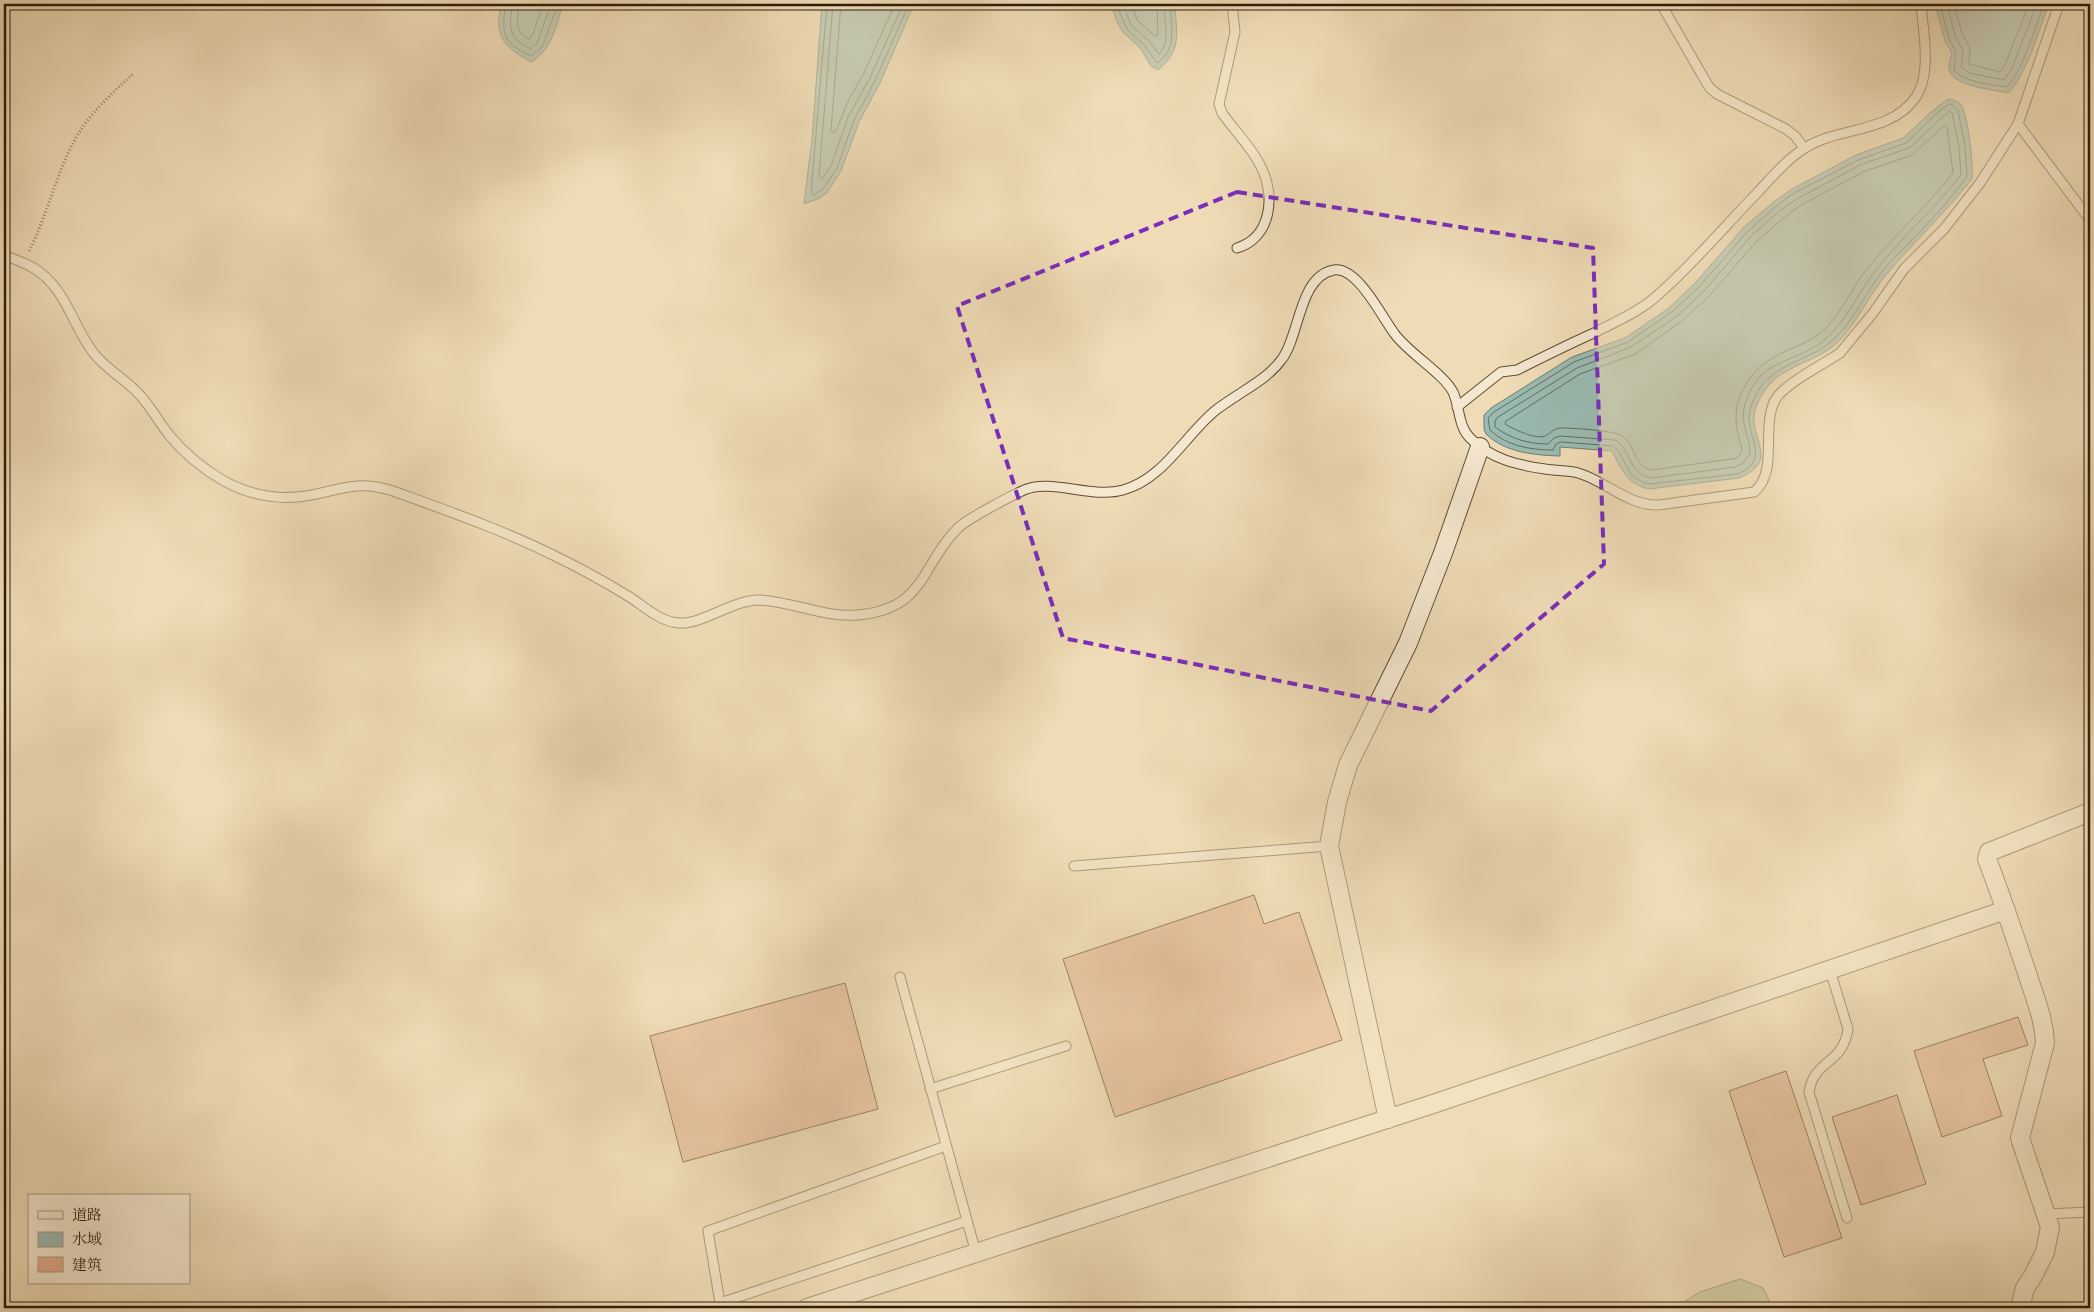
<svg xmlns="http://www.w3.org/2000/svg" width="2094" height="1312" font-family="'IM FELL Great Primer','Noto Serif SC',serif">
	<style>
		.green { fill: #b5c191; stroke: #726f4d }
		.water { fill: #9abbb3; stroke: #6f7c6f }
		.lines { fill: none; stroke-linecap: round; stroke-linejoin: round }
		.shore { stroke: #646c5e; stroke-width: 1 }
		.building { fill: #e5af8d; stroke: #2e1d09 }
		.lane-casing { stroke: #5e4d34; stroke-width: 11 }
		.street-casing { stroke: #5e4d34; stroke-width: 20 }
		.path { stroke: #2e1d09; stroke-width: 3; stroke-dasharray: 1 2.5; stroke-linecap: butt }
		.lane { stroke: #f5e8d0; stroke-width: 9 }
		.street { stroke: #f5e8d0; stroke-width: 18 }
		.marked { fill: none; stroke: #7b2cbf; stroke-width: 4; stroke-dasharray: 10 6; stroke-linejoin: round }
	</style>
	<rect width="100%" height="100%" fill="#efdcb7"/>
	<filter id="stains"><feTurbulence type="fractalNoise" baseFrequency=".004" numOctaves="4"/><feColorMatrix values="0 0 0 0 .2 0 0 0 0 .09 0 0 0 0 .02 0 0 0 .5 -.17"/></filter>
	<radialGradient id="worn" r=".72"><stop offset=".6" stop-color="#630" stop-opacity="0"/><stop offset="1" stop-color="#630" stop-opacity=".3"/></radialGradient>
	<polygon class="green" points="1740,1279 1763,1288 1773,1308 1674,1308 1700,1292"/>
	<g class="water">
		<path d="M501 4H563C556 26 552 50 531 62 503 46 494 37 501 4Z"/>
		<polygon points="822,4 914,4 880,83 859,122 841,171 827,193 820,198 804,204 812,139"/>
		<path d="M1111 4H1175C1176 34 1183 49 1158 70L1151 66 1141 49 1123 32 1118 24Z"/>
		<path d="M1935 4H2049C2039 29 2027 75 2008 93 1994 90 1951 86 1949 69 1948 64 1951 58 1952 53L1945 41Z"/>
		<path d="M1948 99C1954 99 1961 102 1963 109 1969 124 1973 162 1972 179 1945 213 1914 242 1886 275 1869 295 1858 321 1840 340 1818 363 1783 364 1765 390 1760 398 1754 408 1754 418 1754 444 1777 462 1739 478L1649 489C1628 485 1621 469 1612 451L1560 447V456C1534 455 1506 453 1486 434L1484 429V415L1491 408 1572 357 1625 338 1669 308 1695 283 1744 227 1775 201 1792 189 1856 155 1903 138 1932 111Z"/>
	</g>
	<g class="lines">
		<g class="shore">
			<path d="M505 4C503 33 500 42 531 56L542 47 558 4"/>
			<path d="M512 4C510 27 506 37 531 49L537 43 551 4"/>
			<path d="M519 4C518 19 513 31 529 39L533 34 543 4"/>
			<polyline points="827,4 811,193 813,195 823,189 837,168 854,120 875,81 909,4"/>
			<polyline points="833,4 819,176 822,179 831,166 848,117 870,78 903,4"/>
			<polyline points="841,4 831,130 833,133 836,131 849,99 863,75 895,4"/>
			<path d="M1116 4 1127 29 1145 46 1157 63C1178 51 1170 24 1171 4"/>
			<path d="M1123 4 1131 25 1149 41 1159 54C1171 44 1164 18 1164 4"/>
			<polyline points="1131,4 1137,20 1155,36 1158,34 1157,4"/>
			<path d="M1940 4 1949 39 1956 52 1954 70C1966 83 1989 84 2006 87 2020 78 2037 22 2044 4"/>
			<polyline points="1947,4 1955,36 1963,51 1961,67 1969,73 2004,80 2012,68 2037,4"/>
			<polyline points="1954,4 1962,34 1970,48 1969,64 2000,72 2005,65 2029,4"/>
			<path d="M1951 104 1958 111 1965 146 1967 177C1950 199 1932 220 1912 240 1902 251 1890 261 1881 273 1865 294 1854 320 1835 338 1813 360 1779 361 1760 388 1754 397 1749 408 1749 419 1750 442 1769 461 1737 474L1650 484C1622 478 1629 458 1613 446L1561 442 1556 444 1553 450C1531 450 1507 446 1490 430L1488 418 1494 412 1574 362 1628 342 1673 311 1699 287 1748 231 1779 204 1794 193 1858 160 1906 143 1935 115 1946 106Z"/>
			<path d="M1950 111 1952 113 1959 147 1961 175C1935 208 1903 236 1877 269 1858 292 1846 323 1822 342 1791 365 1760 357 1745 404 1739 422 1750 436 1750 453L1743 463 1735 467 1651 478C1627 473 1632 449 1615 440L1560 436 1554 438 1548 444C1529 444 1511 439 1495 427V421L1498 417 1577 368 1631 347 1677 316 1704 291 1752 235 1782 209 1797 199 1860 165 1909 148Z"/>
			<path d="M1945 125 1947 127 1953 173C1928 205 1898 232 1872 263 1854 283 1844 309 1826 328 1801 352 1770 348 1748 381 1732 406 1734 422 1742 449L1738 458 1652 470C1633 467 1636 444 1622 436 1613 430 1572 428 1560 428 1553 429 1551 433 1545 436 1536 440 1513 429 1505 424L1506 421 1580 374 1635 354 1682 321 1709 296 1757 241 1787 215 1801 205 1863 172 1912 155Z"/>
		</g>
	</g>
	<g class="building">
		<polygon points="1254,895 1264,924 1299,912 1342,1040 1115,1117 1063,959"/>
		<polygon points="845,983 878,1109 683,1162 650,1036"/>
		<polygon points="2018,1017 2028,1045 1983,1059 2002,1116 1942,1137 1914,1051"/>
		<polygon points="1786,1071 1842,1238 1784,1257 1729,1091"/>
		<polygon points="1897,1095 1926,1184 1861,1205 1832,1117"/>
	</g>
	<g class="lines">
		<g class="lane-casing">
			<g id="lane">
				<path d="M1232 4 1235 32 1219 104 1222 113C1234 130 1253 149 1261 167 1276 196 1271 238 1237 248"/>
				<polyline points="1661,4 1709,87 1717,94 1786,129 1795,136 1804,148"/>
				<polyline points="2018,124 2090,220"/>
				<path d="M4 255C13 259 23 262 32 267 63 285 70 317 88 345 100 365 121 376 137 392 150 405 158 421 169 435 184 453 203 469 224 481 246 493 272 499 297 497 337 493 350 478 393 491 448 511 503 530 555 556 580 568 605 582 628 596 644 606 660 622 679 623 701 625 733 600 759 600 792 601 824 618 857 615 927 609 920 565 959 527 969 518 1011 496 1024 490 1051 478 1092 499 1123 490 1164 479 1185 435 1216 410 1225 403 1235 397 1244 391 1258 382 1272 373 1282 359 1300 335 1299 276 1334 270 1357 266 1382 317 1394 333 1408 353 1443 373 1453 392 1460 407 1458 426 1470 438 1491 459 1517 465 1545 469 1556 471 1568 470 1578 473 1604 480 1626 504 1655 505 1665 505 1677 502 1688 501 1710 498 1732 495 1754 492 1780 471 1759 423 1777 397 1788 382 1824 364 1840 353L1873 313 1904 269 1944 229 1980 183 2018 124 2059 4"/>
				<path d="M1457 407 1501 372 1517 370C1543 357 1569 344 1596 332 1619 320 1641 311 1660 293 1694 263 1726 225 1758 192 1772 177 1787 159 1805 148 1840 126 1890 134 1916 97 1932 73 1923 31 1921 4"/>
				<polyline points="1074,866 1329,846"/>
				<path d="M1830 970 1848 1029C1843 1065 1814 1059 1809 1092L1847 1218"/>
				<polyline points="900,977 976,1253"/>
				<polyline points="930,1089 1066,1046"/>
				<polyline points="946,1146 708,1231 720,1303 967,1221"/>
				<polyline points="2046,1214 2090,1212"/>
			</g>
		</g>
		<g class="street-casing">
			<g id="street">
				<polyline points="1388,1119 1329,846 1337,802 1348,765 1408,643 1443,553 1480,447"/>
				<polyline points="807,1308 1433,1104 2006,910"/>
				<path d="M2020 1308 2025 1288 2033 1276 2045 1252 2050 1227 2020 1138 2045 1043C2044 1019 2035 998 2028 976 2015 937 2002 898 1987 859L1989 852 2090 812"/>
			</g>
		</g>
		<path class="path" d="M29 251C49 212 59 162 82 128 96 108 115 90 133 74"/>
		<use href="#lane" class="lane"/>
		<use href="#street" class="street"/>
	</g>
	<path d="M0 0H2094V1312H0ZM1237 192 1593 248 1604 564 1431 711 1063 638 957 306Z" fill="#efdcb7" fill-opacity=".55" fill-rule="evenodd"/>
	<path class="marked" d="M1237 192 1593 248 1604 564 1431 711 1063 638 957 306Z"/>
	<rect width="2094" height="1312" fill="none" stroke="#efdcb7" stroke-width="20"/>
	<rect x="5" y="5" width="2084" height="1302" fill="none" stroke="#2e1d09" stroke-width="2.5"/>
	<rect x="10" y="10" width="2074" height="1292" fill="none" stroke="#2e1d09"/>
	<rect x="28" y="1194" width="162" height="90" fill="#f5e8d0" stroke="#a59780"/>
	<rect x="38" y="1211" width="25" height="8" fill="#f5e8d0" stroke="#a59780"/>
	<text x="72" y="1220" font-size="15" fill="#2e1d09">道路</text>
	<rect x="38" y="1232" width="25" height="15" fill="#9abbb3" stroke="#a59780"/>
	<text x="72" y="1244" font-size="15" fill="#2e1d09">水域</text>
	<rect x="38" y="1257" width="25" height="15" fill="#e5af8d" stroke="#a59780"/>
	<text x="72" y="1270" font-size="15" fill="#2e1d09">建筑</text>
	<rect width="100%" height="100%" filter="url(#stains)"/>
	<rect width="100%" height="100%" fill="url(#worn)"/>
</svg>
